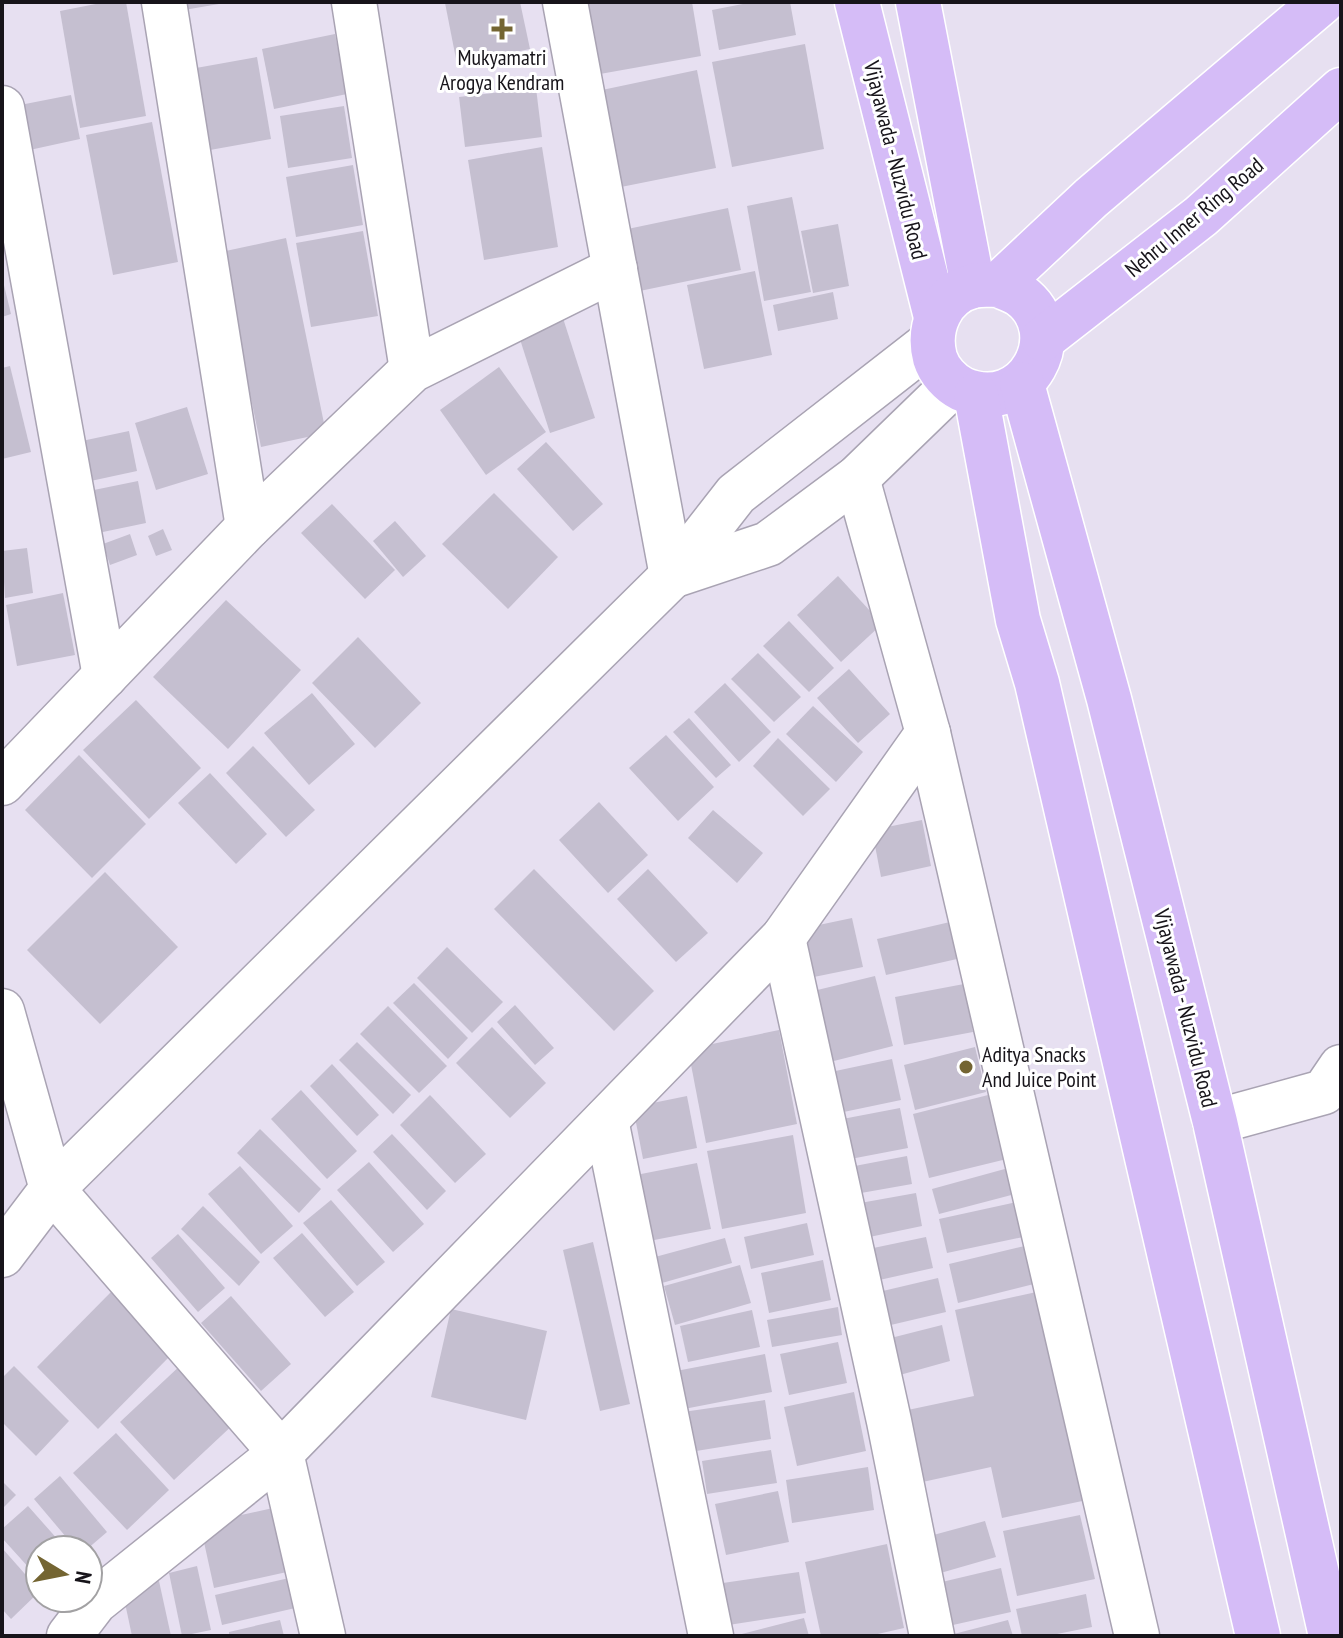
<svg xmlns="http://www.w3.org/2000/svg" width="1343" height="1638" font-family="'PT Sans Narrow',sans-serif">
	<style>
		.building { fill: #c5bfd0 }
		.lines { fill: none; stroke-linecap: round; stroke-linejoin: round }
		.minor-casing { stroke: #a9a3b3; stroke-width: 47 }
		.tertiary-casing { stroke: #a9a3b3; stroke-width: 47 }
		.primary-casing { stroke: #fff; stroke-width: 47 }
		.minor { stroke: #fff; stroke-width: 44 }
		.tertiary { stroke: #fff; stroke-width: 44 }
		.primary { stroke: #d5bcf7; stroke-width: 44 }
		.poi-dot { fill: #746532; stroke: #fff; stroke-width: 3 }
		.labels { text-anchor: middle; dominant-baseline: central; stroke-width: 6; stroke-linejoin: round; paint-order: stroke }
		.poi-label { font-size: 22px; fill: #17141a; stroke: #fff }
		.street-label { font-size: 22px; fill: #17141a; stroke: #fff }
	</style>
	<rect width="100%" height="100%" fill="#e7e0f1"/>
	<g class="building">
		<polygon points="106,2 126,2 146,116 80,128 60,11"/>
		<polygon points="182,2 219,2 219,4 184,10"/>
		<polygon points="450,2 520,2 530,49 457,64 445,3"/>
		<polygon points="587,2 692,2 701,56 600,74"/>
		<polygon points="753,2 790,2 796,35 719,50 712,10"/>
		<polygon points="335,34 347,94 274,109 262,49"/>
		<polygon points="805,44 824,149 732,167 712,62"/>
		<polygon points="257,57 271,139 210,150 196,68"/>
		<polygon points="697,70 716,168 621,187 602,90"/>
		<polygon points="536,88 542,137 465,147 459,97"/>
		<polygon points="71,95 80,139 25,151 15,106"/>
		<polygon points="344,106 352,158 288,168 280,116"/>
		<polygon points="152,122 178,262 113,275 86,135"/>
		<polygon points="542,147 558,247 484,260 468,160"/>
		<polygon points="353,165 363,225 296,237 286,177"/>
		<polygon points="792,197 811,292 764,301 747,206"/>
		<polygon points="728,208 741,270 630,293 618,231"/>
		<polygon points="838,224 849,286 813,293 801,231"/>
		<polygon points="363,231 378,316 311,327 296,243"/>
		<polygon points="286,238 326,433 261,447 221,252"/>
		<polygon points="755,271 772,355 704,369 687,285"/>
		<polygon points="3,281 11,314 2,317 2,282"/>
		<polygon points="833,292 838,319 778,331 773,305"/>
		<polygon points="562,315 595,418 550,433 517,330"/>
		<polygon points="10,366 31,452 2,459 2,368"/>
		<polygon points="499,367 546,432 486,475 440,410"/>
		<polygon points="187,407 208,474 156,490 135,423"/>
		<polygon points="129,431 137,471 86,482 77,442"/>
		<polygon points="546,442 603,504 573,531 517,469"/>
		<polygon points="138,481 146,523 98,533 89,491"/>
		<polygon points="494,493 558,557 508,609 442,544"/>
		<polygon points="332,504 395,570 365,599 301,533"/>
		<polygon points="395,521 426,556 403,577 373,541"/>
		<polygon points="163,529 172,550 156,556 148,536"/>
		<polygon points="130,534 137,555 110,565 103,544"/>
		<polygon points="27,548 33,593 5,598 2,551"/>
		<polygon points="838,576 882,624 841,662 797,615"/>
		<polygon points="63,593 75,655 17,666 6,605"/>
		<polygon points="226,600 301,670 228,749 153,677"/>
		<polygon points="789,621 834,668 809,692 763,646"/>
		<polygon points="358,637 421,703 375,748 312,683"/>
		<polygon points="758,653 801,697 774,722 731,679"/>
		<polygon points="849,669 890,714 858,743 817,698"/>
		<polygon points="725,683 771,732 739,762 694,712"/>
		<polygon points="312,693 355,744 309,785 264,733"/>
		<polygon points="136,700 201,768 149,819 83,750"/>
		<polygon points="813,706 863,752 836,782 786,734"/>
		<polygon points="689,718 731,765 716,778 673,732"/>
		<polygon points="666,735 714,787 678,821 629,768"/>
		<polygon points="778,738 830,789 803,816 753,766"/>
		<polygon points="253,746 315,810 286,837 226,773"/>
		<polygon points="79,755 146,824 92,878 25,810"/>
		<polygon points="210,773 267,834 236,864 178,803"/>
		<polygon points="599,802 648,855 608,893 559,840"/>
		<polygon points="713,810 763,853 737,883 688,838"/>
		<polygon points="922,820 931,866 881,877 872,830"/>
		<polygon points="534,869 654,991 614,1031 494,909"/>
		<polygon points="648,869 708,933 676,962 617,899"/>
		<polygon points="105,872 178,947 100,1024 27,950"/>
		<polygon points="852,918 863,967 804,979 795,930"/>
		<polygon points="950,922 957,959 886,975 877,939"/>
		<polygon points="447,947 503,1002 472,1033 417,978"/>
		<polygon points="875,976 893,1046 822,1064 805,993"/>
		<polygon points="414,983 468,1038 448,1059 393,1003"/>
		<polygon points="964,984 973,1032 904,1045 895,997"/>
		<polygon points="515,1005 554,1048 535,1065 497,1022"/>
		<polygon points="388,1006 447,1066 419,1093 360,1034"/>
		<polygon points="492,1027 546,1083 510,1118 456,1063"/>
		<polygon points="779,1030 797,1124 706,1143 688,1049"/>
		<polygon points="357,1042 411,1095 393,1114 339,1060"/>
		<polygon points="975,1047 986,1092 915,1110 904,1065"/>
		<polygon points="892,1059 901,1100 834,1114 826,1073"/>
		<polygon points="332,1064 379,1115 357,1136 310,1086"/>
		<polygon points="301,1090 357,1151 327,1179 271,1119"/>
		<polygon points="1000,1092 1015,1157 929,1178 913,1114"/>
		<polygon points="430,1095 486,1154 455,1183 400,1125"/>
		<polygon points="687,1096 697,1148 643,1159 633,1107"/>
		<polygon points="900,1108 908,1148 840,1161 832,1121"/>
		<polygon points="260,1129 321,1189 299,1213 237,1153"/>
		<polygon points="392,1134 446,1191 427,1210 373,1152"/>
		<polygon points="793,1135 806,1213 722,1229 707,1151"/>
		<polygon points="907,1156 912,1184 844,1196 839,1169"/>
		<polygon points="369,1162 424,1224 393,1252 337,1190"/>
		<polygon points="697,1163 711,1229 649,1241 636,1175"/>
		<polygon points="240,1166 293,1226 261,1254 208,1194"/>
		<polygon points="1012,1167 1019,1193 939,1214 932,1189"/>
		<polygon points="916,1193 922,1226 855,1240 849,1205"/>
		<polygon points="331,1200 385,1262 357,1286 303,1223"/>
		<polygon points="1021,1201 1028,1236 947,1253 939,1219"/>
		<polygon points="203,1206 260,1262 239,1286 181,1229"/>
		<polygon points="807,1223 814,1255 751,1269 744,1237"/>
		<polygon points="302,1233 354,1292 325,1317 273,1258"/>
		<polygon points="178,1234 225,1288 198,1312 151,1258"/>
		<polygon points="926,1237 933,1268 866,1283 859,1251"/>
		<polygon points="725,1238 732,1263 662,1283 655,1257"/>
		<polygon points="593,1242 630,1404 600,1411 563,1250"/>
		<polygon points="1029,1245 1038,1283 958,1303 949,1264"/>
		<polygon points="823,1260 831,1300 769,1313 761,1273"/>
		<polygon points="740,1265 751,1303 675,1325 664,1286"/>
		<polygon points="938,1278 946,1312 878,1328 870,1294"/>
		<polygon points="1041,1291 1087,1500 1002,1518 991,1467 918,1483 903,1411 974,1396 955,1310"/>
		<polygon points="111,1292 172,1354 98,1429 37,1367"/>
		<polygon points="231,1296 291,1364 261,1391 201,1323"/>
		<polygon points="838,1307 842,1335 772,1347 767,1320"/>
		<polygon points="451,1309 547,1331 526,1420 431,1397"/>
		<polygon points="752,1310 760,1347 688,1362 680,1326"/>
		<polygon points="942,1325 950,1361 889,1378 879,1341"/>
		<polygon points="838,1342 847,1383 789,1395 780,1354"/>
		<polygon points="765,1354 772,1392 684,1409 676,1371"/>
		<polygon points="183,1363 237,1421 174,1480 120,1422"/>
		<polygon points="14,1366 69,1421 36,1456 2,1422 2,1378"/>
		<polygon points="854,1392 866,1451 797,1466 784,1407"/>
		<polygon points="765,1400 771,1439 690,1452 683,1412"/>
		<polygon points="116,1433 169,1490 127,1530 73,1473"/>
		<polygon points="771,1450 777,1483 707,1494 702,1461"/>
		<polygon points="868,1467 874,1510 792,1523 786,1480"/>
		<polygon points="60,1476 107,1532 86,1550 77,1550 34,1499"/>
		<polygon points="2,1481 16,1495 2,1509"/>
		<polygon points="778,1491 789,1542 726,1555 715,1504"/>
		<polygon points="28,1506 67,1550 40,1550 40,1580 2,1538 2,1529"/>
		<polygon points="282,1506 296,1570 214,1588 200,1524"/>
		<polygon points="1080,1515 1095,1579 1017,1596 1003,1531"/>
		<polygon points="985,1521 996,1557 937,1574 926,1537"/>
		<polygon points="887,1544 904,1628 869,1636 821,1636 805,1562"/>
		<polygon points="2,1548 40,1591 11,1619 2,1609"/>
		<polygon points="197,1566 211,1630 182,1636 169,1573"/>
		<polygon points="1001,1568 1011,1612 935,1629 925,1586"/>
		<polygon points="799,1572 806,1613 722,1626 716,1584"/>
		<polygon points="298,1576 304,1606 222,1625 215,1595"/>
		<polygon points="159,1581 171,1636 132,1636 122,1589"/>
		<polygon points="1086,1594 1092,1627 1047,1636 1022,1636 1016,1609"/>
		<polygon points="804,1618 809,1636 738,1636 738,1635"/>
		<polygon points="280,1620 284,1636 229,1636 229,1632"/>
		<polygon points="1008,1620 1013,1636 950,1636 950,1635"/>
	</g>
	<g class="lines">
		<g class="minor-casing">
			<g id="minor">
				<polyline points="164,2 248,527"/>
				<polyline points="354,2 412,370"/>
				<polyline points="565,2 672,576"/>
				<polyline points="2,108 105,676"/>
				<polyline points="857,478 928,733 1137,1636"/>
				<polyline points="2,783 248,527 412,370 615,269"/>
				<polyline points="783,938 889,1421 932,1636"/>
				<polyline points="2,1011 52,1189 281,1453 323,1636"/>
				<polyline points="606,1120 711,1636"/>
				<polyline points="1215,1122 1324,1092 1341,1067"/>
				<polyline points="69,1636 95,1602 281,1453 783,938 928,733"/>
			</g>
		</g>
		<g class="tertiary-casing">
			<g id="tertiary">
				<polyline points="672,576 768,544 857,478 953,385"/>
				<polyline points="2,1255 52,1189 672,576 736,494 931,342"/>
			</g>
		</g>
		<g class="primary-casing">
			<g id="primary">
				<polyline points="857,2 936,317"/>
				<polyline points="918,2 973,286"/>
				<path d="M998 285C1005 288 1014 291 1020 295 1071 332 1027 417 962 389 950 383 939 371 935 358 927 328 941 294 973 286 981 284 990 285 998 285L1091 198 1322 2"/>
				<polyline points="1043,339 1201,216 1341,90"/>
				<polyline points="1022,384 1109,699 1215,1122 1331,1636"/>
				<polyline points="976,395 1018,620 1037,683 1258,1636"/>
			</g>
		</g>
		<use href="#minor" class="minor"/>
		<use href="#tertiary" class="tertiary"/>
		<use href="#primary" class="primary"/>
	</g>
	<g class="poi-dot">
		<path d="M498 17h8v8h8v8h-8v8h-8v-8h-8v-8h8z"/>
		<circle cx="966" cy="1067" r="8"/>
	</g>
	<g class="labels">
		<g class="poi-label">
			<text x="502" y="57">Mukyamatri<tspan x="502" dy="25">Arogya Kendram</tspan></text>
			<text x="982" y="1054" text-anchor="start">Aditya Snacks<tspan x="982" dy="25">And Juice Point</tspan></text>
		</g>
		<g class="street-label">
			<text transform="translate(896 160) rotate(76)">Vijayawada - Nuzvidu Road</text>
			<text transform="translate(1194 217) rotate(-40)">Nehru Inner Ring Road</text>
			<text transform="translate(1186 1008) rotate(76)">Vijayawada - Nuzvidu Road</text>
		</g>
	</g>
	<rect width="1343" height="1638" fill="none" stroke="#17141a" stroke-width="8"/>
	<g transform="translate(64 1574) rotate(100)"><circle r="38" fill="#ffffff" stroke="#a2a1a3" stroke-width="2"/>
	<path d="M0-6L14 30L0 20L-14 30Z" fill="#746532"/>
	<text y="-12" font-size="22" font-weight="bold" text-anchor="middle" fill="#17141a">N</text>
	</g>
</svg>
